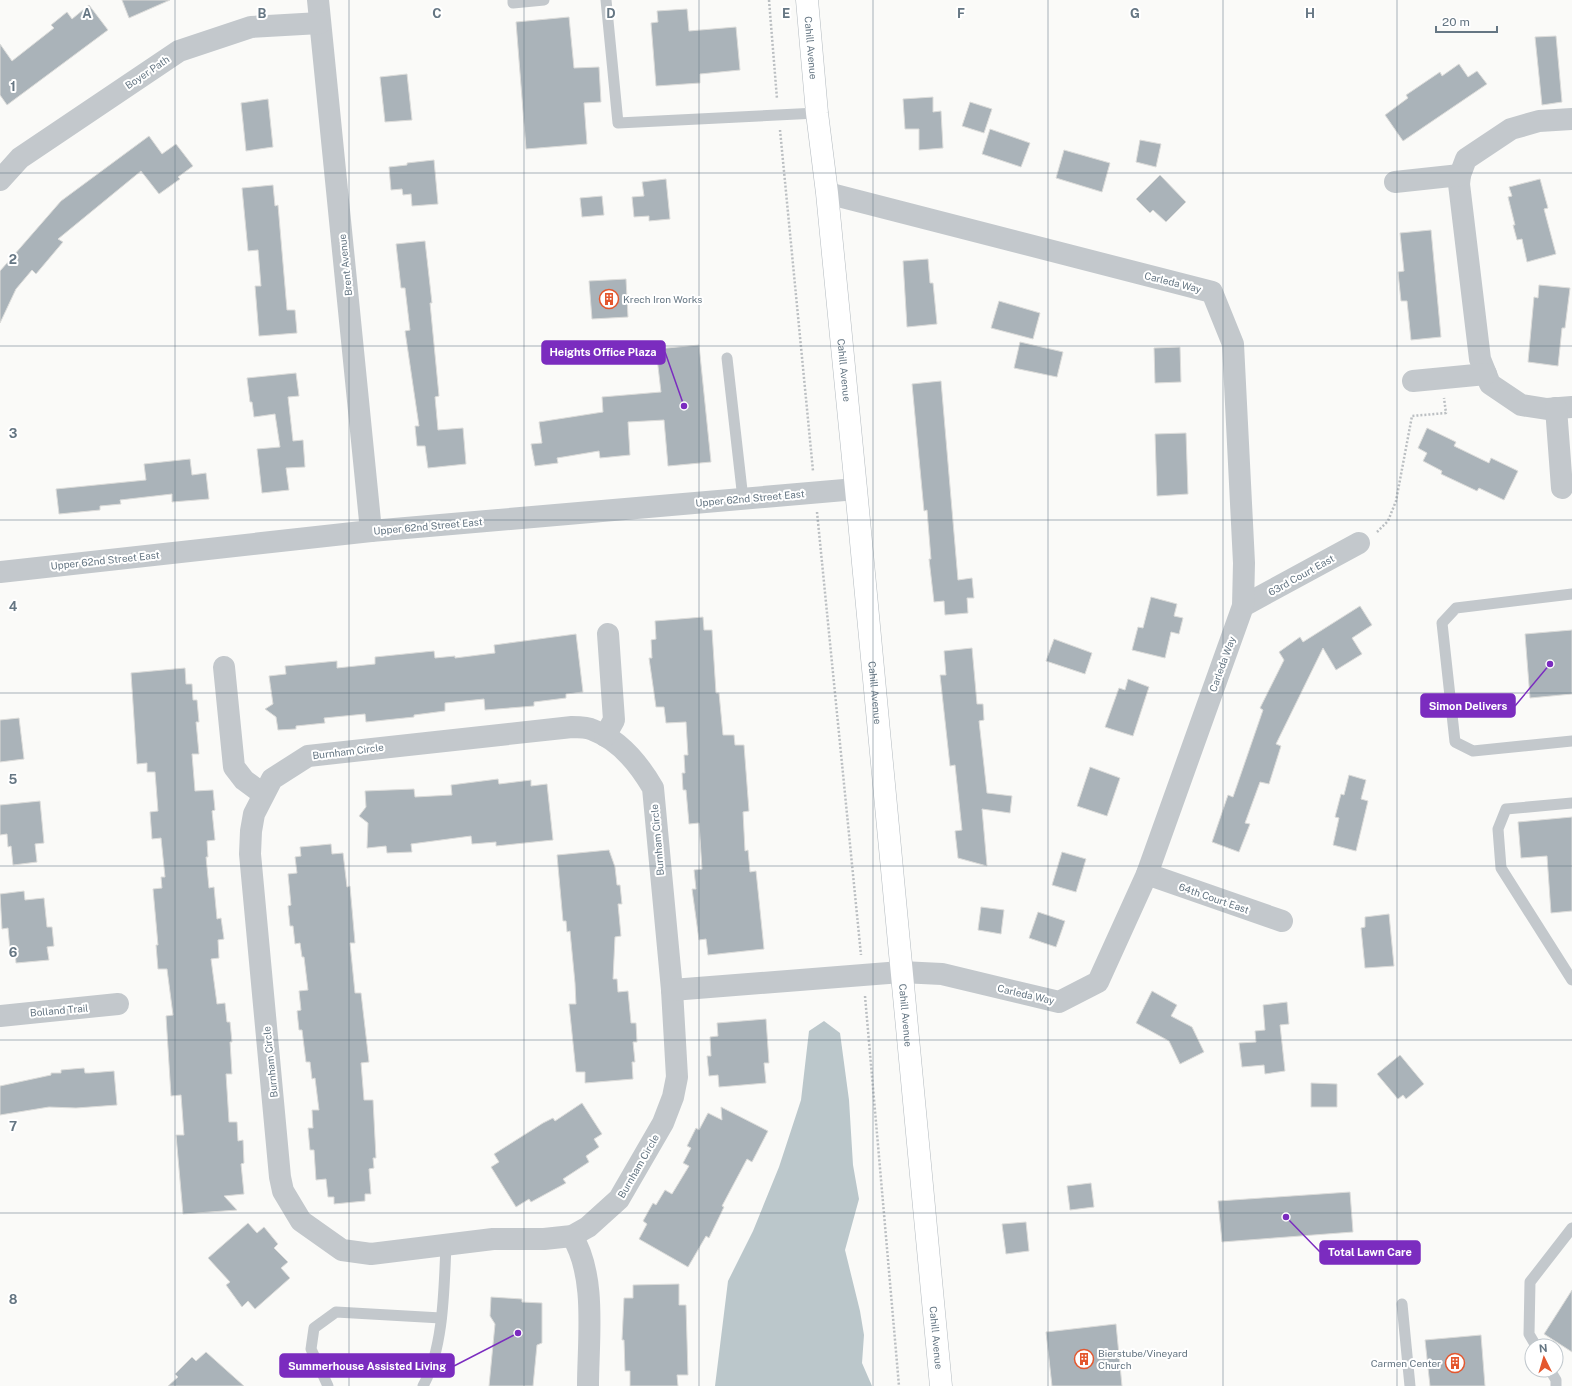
<svg xmlns="http://www.w3.org/2000/svg" width="1572" height="1386" font-family="'Public Sans',sans-serif">
	<style>
		.water { fill: #bbc7cb }
		.building { fill: #aab3b9; stroke: #dcdcda }
		.lines { fill: none; stroke-linecap: round; stroke-linejoin: round }
		.secondary-casing { stroke: #b3babf; stroke-width: 23 }
		.path { stroke: #bbbfc2; stroke-width: 2.5; stroke-dasharray: 2 2; stroke-linecap: butt }
		.lane { stroke: #c3c8cc; stroke-width: 11 }
		.street { stroke: #c3c8cc; stroke-width: 22 }
		.secondary { stroke: #fff; stroke-width: 22 }
		.grid { fill: none; stroke: #657683; stroke-width: 1; stroke-opacity: 0.55 }
		.labels { text-anchor: middle; dominant-baseline: central; stroke-width: 4; stroke-linejoin: round; paint-order: stroke }
		.street-label { font-size: 10px; fill: #657683; stroke: #fff }
		.poi-label { font-size: 10px; fill: #657683; stroke: #fff; text-anchor: start }
		.grid-label { font-size: 13px; text-anchor: middle; font-weight: bold; fill: #657683; stroke: #fff; stroke-width: 4; stroke-linejoin: round; paint-order: stroke }
		.leader { fill: none; stroke: #7b2cbf; stroke-width: 1.5 }
		.callout-dot { fill: #7b2cbf; stroke: #fff; stroke-width: 1.5 }
		.callout { fill: #7b2cbf; stroke: #7b2cbf; stroke-width: 1.5 }
		.callout-label { font-size: 11px; text-anchor: middle; font-weight: bold; fill: #fff }
	</style>
	<rect width="100%" height="100%" fill="#fafaf8"/>
	<polygon class="water" points="824,1021 840,1033 849,1100 853,1165 859,1199 845,1250 860,1311 864,1335 862,1363 872,1386 715,1386 728,1281 753,1231 779,1167 801,1100 809,1031"/>
	<g class="building">
		<polygon points="122,0 170,0 129,18"/>
		<polygon points="89,5 108,30 7,105 0,95 0,44 12,61 54,28 51,25 67,12 72,19"/>
		<polygon points="687,9 689,31 736,27 740,70 700,74 700,83 656,86 651,23 658,22 657,11"/>
		<polygon points="569,17 574,68 599,67 601,102 584,103 587,144 526,149 516,22"/>
		<polygon points="1556,36 1562,102 1542,105 1535,37"/>
		<polygon points="1459,64 1468,77 1477,71 1487,84 1403,141 1385,115 1408,98 1406,95 1440,72 1442,76"/>
		<polygon points="407,74 412,120 385,122 380,77"/>
		<polygon points="933,97 933,112 941,111 943,148 919,150 919,129 905,129 903,99"/>
		<polygon points="268,99 273,147 246,151 241,103"/>
		<polygon points="970,102 992,109 984,133 962,126"/>
		<polygon points="990,129 1030,143 1021,167 982,154"/>
		<polygon points="149,136 162,154 176,144 193,166 178,177 180,179 159,194 141,171 58,239 63,242 36,274 32,270 16,289 0,323 0,271 61,201"/>
		<polygon points="1140,140 1161,144 1156,167 1136,162"/>
		<polygon points="1064,150 1110,163 1102,192 1056,178"/>
		<polygon points="434,160 438,204 412,206 411,194 403,195 402,189 391,190 389,167 407,165 407,163"/>
		<polygon points="1160,175 1186,202 1166,222 1153,210 1150,213 1136,199"/>
		<polygon points="666,179 670,219 649,221 649,216 634,217 632,197 644,196 642,182"/>
		<polygon points="1540,179 1548,208 1544,209 1556,254 1527,262 1522,239 1517,240 1513,225 1515,225 1508,197 1512,196 1509,187"/>
		<polygon points="273,185 275,206 278,205 287,310 295,310 297,333 259,336 255,286 261,286 258,250 248,251 242,188"/>
		<polygon points="602,196 604,215 582,217 580,198"/>
		<polygon points="1431,230 1441,337 1411,340 1407,301 1401,301 1398,272 1404,271 1400,233"/>
		<polygon points="425,241 432,303 430,303 439,396 435,397 438,430 463,428 466,464 428,468 425,446 417,446 415,426 419,426 405,331 410,330 405,288 401,288 396,244"/>
		<polygon points="928,259 930,283 933,283 937,324 907,327 903,261"/>
		<polygon points="626,279 628,317 592,319 589,281"/>
		<polygon points="1539,285 1570,288 1565,328 1562,328 1558,366 1528,362 1534,297 1538,298"/>
		<polygon points="999,301 1040,313 1033,339 991,328"/>
		<polygon points="1020,342 1063,352 1057,377 1014,368"/>
		<polygon points="699,345 711,462 668,466 664,420 628,422 630,455 600,458 599,451 557,458 558,463 535,466 531,444 542,443 539,422 603,412 602,397 661,392 656,349"/>
		<polygon points="1180,347 1181,382 1155,383 1154,348"/>
		<polygon points="296,373 299,396 288,397 293,441 303,440 305,467 286,468 289,490 262,493 257,449 280,447 275,414 254,417 252,402 250,402 247,378"/>
		<polygon points="941,381 958,580 972,578 974,598 967,598 968,613 945,615 944,601 934,602 929,559 931,559 927,510 924,511 912,384"/>
		<polygon points="1427,428 1456,442 1454,446 1489,463 1491,458 1518,471 1504,500 1479,488 1477,491 1441,474 1442,471 1423,461 1427,453 1418,448"/>
		<polygon points="1186,433 1188,494 1157,496 1155,434"/>
		<polygon points="190,459 192,475 206,473 209,499 172,502 172,494 120,500 121,504 100,506 100,510 59,514 56,489 146,480 144,464"/>
		<polygon points="1151,597 1177,604 1174,616 1183,618 1179,634 1171,632 1165,658 1132,650 1138,627 1143,628"/>
		<polygon points="1360,606 1372,625 1352,638 1362,654 1336,670 1323,648 1276,744 1281,746 1269,784 1260,782 1245,823 1250,824 1239,852 1212,842 1228,795 1233,797 1263,710 1260,708 1284,660 1279,652 1300,637 1303,642"/>
		<polygon points="703,617 704,630 712,630 716,693 719,693 723,735 734,735 735,745 744,745 749,811 743,812 745,851 748,850 750,872 756,871 764,949 708,955 706,939 699,940 692,889 696,889 694,870 702,869 699,823 689,824 686,790 683,790 682,773 685,773 684,755 688,755 686,722 666,723 664,707 656,707 649,658 652,658 651,640 656,639 655,621"/>
		<polygon points="1572,630 1572,694 1530,698 1525,634"/>
		<polygon points="576,634 583,692 566,694 566,698 534,702 534,706 485,710 484,699 445,703 445,711 414,715 414,717 366,722 365,714 324,718 325,723 296,726 296,729 278,730 276,717 265,709 273,704 269,676 286,674 285,666 337,661 337,668 375,664 375,657 434,651 435,658 455,656 455,658 495,653 494,645"/>
		<polygon points="1054,639 1092,653 1085,674 1046,661"/>
		<polygon points="972,648 977,704 983,704 984,720 979,721 987,793 1012,796 1010,813 982,809 987,866 958,858 955,831 962,830 955,765 950,766 940,675 946,675 944,651"/>
		<polygon points="185,668 186,684 192,684 193,700 197,700 199,722 196,722 199,754 192,754 195,791 213,790 215,810 212,811 215,840 207,841 208,857 206,857 209,888 214,887 217,919 221,918 224,939 218,940 219,958 211,959 217,1004 225,1003 227,1022 230,1022 232,1042 230,1042 232,1074 226,1074 229,1122 237,1122 238,1141 243,1140 244,1163 241,1164 244,1194 224,1196 237,1210 183,1214 176,1135 184,1135 181,1095 171,1096 166,1016 173,1015 167,969 158,969 156,945 158,945 153,889 162,888 161,877 165,877 161,838 152,839 150,812 158,811 155,772 147,772 147,763 137,764 131,673"/>
		<polygon points="1128,679 1149,687 1133,736 1105,727 1119,688 1125,690"/>
		<polygon points="19,718 24,759 0,762 0,720"/>
		<polygon points="1090,767 1120,778 1107,816 1077,806"/>
		<polygon points="1349,775 1366,780 1361,799 1368,801 1356,851 1333,845 1339,818 1335,817 1341,794 1344,795"/>
		<polygon points="498,779 499,784 531,780 531,786 547,784 553,840 496,846 496,842 472,844 471,836 411,844 412,852 387,853 386,846 367,848 368,823 359,816 366,807 365,791 414,789 415,797 452,795 451,785"/>
		<polygon points="40,801 44,843 35,844 37,862 13,865 11,846 8,847 7,834 0,835 0,805"/>
		<polygon points="1572,817 1572,911 1551,913 1547,856 1521,858 1518,822"/>
		<polygon points="331,844 332,854 343,853 347,887 350,886 355,943 350,943 355,993 361,993 369,1062 361,1063 364,1100 373,1100 376,1158 373,1158 374,1168 369,1169 371,1194 365,1194 365,1201 334,1204 334,1197 328,1197 326,1179 316,1180 314,1150 310,1150 308,1128 313,1128 312,1110 319,1110 315,1078 312,1079 310,1062 306,1062 302,1030 299,1030 297,1011 301,1010 299,991 308,990 304,957 302,957 300,943 295,944 293,926 290,926 288,906 291,905 288,874 297,873 295,857 301,856 300,847"/>
		<polygon points="609,850 615,867 617,885 620,885 622,904 618,904 621,936 615,937 613,979 617,979 618,992 628,991 631,1023 636,1023 637,1042 633,1042 635,1062 632,1062 633,1079 585,1083 585,1072 576,1072 569,1004 576,1004 575,983 570,931 567,932 566,921 563,921 557,855"/>
		<polygon points="1062,852 1086,859 1076,892 1052,885"/>
		<polygon points="24,891 25,900 44,898 47,927 52,927 54,946 47,947 49,960 16,963 15,950 10,950 8,928 2,929 0,894"/>
		<polygon points="981,907 1004,910 1001,934 978,930"/>
		<polygon points="1038,912 1065,921 1056,947 1029,938"/>
		<polygon points="1389,914 1394,966 1365,968 1361,928 1365,927 1365,917"/>
		<polygon points="1152,991 1177,1005 1171,1016 1192,1027 1204,1052 1180,1064 1169,1041 1136,1023"/>
		<polygon points="1287,1002 1289,1024 1280,1025 1285,1071 1265,1074 1264,1065 1242,1067 1239,1043 1256,1042 1255,1031 1265,1030 1263,1005"/>
		<polygon points="766,1019 769,1063 764,1063 766,1083 719,1087 718,1075 709,1076 707,1056 711,1056 710,1037 718,1036 717,1023"/>
		<polygon points="1400,1055 1424,1084 1406,1099 1403,1095 1398,1099 1377,1074"/>
		<polygon points="84,1068 85,1073 90,1073 114,1071 117,1105 76,1108 49,1107 0,1115 0,1086 51,1075 51,1073 61,1073 61,1070"/>
		<polygon points="1311,1083 1337,1084 1337,1107 1311,1107"/>
		<polygon points="582,1103 602,1134 594,1139 599,1147 586,1156 589,1162 563,1179 566,1183 531,1202 529,1199 516,1207 491,1167 499,1162 494,1154 543,1123 553,1118 555,1121"/>
		<polygon points="721,1107 768,1131 752,1162 747,1159 722,1206 724,1207 709,1238 706,1236 688,1267 639,1239 647,1224 643,1221 653,1203 656,1205 665,1190 672,1194 689,1166 683,1163 691,1148 687,1146 696,1128 699,1130 708,1113 722,1120"/>
		<polygon points="1091,1183 1094,1207 1070,1210 1067,1186"/>
		<polygon points="1350,1192 1353,1232 1222,1242 1218,1201"/>
		<polygon points="1026,1222 1029,1251 1006,1254 1002,1224"/>
		<polygon points="248,1223 257,1233 264,1227 278,1244 274,1248 288,1262 281,1268 290,1278 255,1309 248,1301 242,1307 226,1285 230,1282 208,1258"/>
		<polygon points="679,1284 679,1305 686,1305 688,1375 677,1375 678,1386 630,1386 630,1371 625,1371 624,1340 622,1340 624,1298 633,1298 633,1285"/>
		<polygon points="1572,1290 1572,1352 1544,1334"/>
		<polygon points="491,1297 522,1299 522,1302 542,1303 542,1343 537,1345 533,1386 489,1386 495,1324 490,1316"/>
		<polygon points="1116,1324 1122,1386 1052,1386 1046,1332"/>
		<polygon points="1481,1335 1485,1386 1430,1386 1425,1340"/>
		<polygon points="206,1352 244,1386 168,1386 178,1377 175,1374 192,1357 196,1361"/>
	</g>
	<g class="lines">
		<g class="secondary-casing">
			<g id="secondary">
				<path id="s1" d="M807 0 817 113 827 193 856 489 941 1386"/>
			</g>
		</g>
		<g class="path">
			<polyline points="769,0 777,99"/>
			<polyline points="780,130 813,471"/>
			<polyline points="817,512 861,955"/>
			<polyline points="1377,532 1388,521 1396,501 1412,416 1446,413 1444,398"/>
			<polyline points="865,996 899,1386"/>
		</g>
		<g class="lane">
			<polyline points="513,0 513,3 544,0"/>
			<polyline points="606,0 618,123 817,113"/>
			<polyline points="727,358 743,499"/>
			<polyline points="1572,594 1456,608 1442,623 1455,742 1473,751 1572,741"/>
			<polyline points="1572,803 1506,809 1498,829 1501,868 1572,980"/>
			<polyline points="1402,1304 1410,1386"/>
			<polyline points="1536,1346 1529,1334 1530,1282 1572,1228"/>
			<polyline points="1550,1370 1556,1380 1556,1386"/>
			<polyline points="328,1386 311,1349 314,1328 336,1312 441,1318"/>
			<path d="M423 1386C444 1348 444 1287 446 1245"/>
		</g>
		<g class="street">
			<polyline points="318,0 371,531"/>
			<polyline points="1572,119 1539,121 1511,129 1466,159 1460,175 1459,184 1480,359 1490,384 1521,405 1547,409 1572,407"/>
			<polyline points="0,180 20,158 179,51 251,27 320,23"/>
			<polyline points="1395,182 1460,175"/>
			<polyline points="1413,381 1486,374"/>
			<polyline points="1556,408 1562,488"/>
			<polyline points="0,572 371,531 856,489"/>
			<polyline points="1243,606 1359,543"/>
			<polyline points="224,667 234,767 244,780 263,794"/>
			<path d="M572 727C579 727 587 727 593 730 620 740 639 764 653 788L672 990 677 1077 673 1097 663 1123 619 1199 588 1227 572 1236 544 1239H493L371 1254 342 1250 301 1221 283 1191 280 1177 250 854 251 831 254 814 272 779 308 756Z"/>
			<polyline points="605,736 614,720 608,634"/>
			<polyline points="1147,874 1282,921"/>
			<polyline points="672,990 901,972 942,974 1059,1002 1098,982 1147,874 1243,606 1244,563 1233,344 1212,292 827,193"/>
			<polyline points="0,1016 118,1004"/>
			<path d="M572 1236C597 1276 588 1340 588 1386"/>
		</g>
		<use href="#secondary" class="secondary"/>
	</g>
	<path class="grid" d="M175 0V1386M349 0V1386M524 0V1386M699 0V1386M873 0V1386M1048 0V1386M1223 0V1386M1397 0V1386M0 173H1572M0 346H1572M0 520H1572M0 693H1572M0 866H1572M0 1040H1572M0 1213H1572"/>
	<defs>
		<g id="building-ring" transform="scale(1)"><circle r="9.5" fill="#fff" stroke="#e4572e" stroke-width="1.5"/><path d="M-4-6H4V6H1V3H-1V6H-4ZM-2.5-4.3h1.7v1.8h-1.7ZM.8-4.3h1.7v1.8H.8ZM-2.5-1h1.7V.8h-1.7ZM.8-1h1.7V.8H.8Z" fill="#e4572e"/></g>
	</defs>
	<g fill-rule="evenodd">
		<use href="#building-ring" x="609" y="299"/>
		<use href="#building-ring" x="1084" y="1359"/>
		<use href="#building-ring" x="1455" y="1363"/>
	</g>
	<g class="labels">
		<g class="street-label">
			<text stroke="none"><textPath href="#s1" startOffset="48">Cahill Avenue</textPath></text>
			<text transform="translate(147 72) rotate(-34)">Boyer Path</text>
			<text transform="translate(345 265) rotate(-96)">Brent Avenue</text>
			<text transform="translate(1173 282) rotate(14)">Carleda Way</text>
			<text stroke="none"><textPath href="#s1" startOffset="372">Cahill Avenue</textPath></text>
			<text transform="translate(750 498) rotate(-5)">Upper 62nd Street East</text>
			<text transform="translate(428 526) rotate(-5)">Upper 62nd Street East</text>
			<text transform="translate(105 560) rotate(-6)">Upper 62nd Street East</text>
			<text transform="translate(1301 575) rotate(-29)">63rd Court East</text>
			<text transform="translate(1222 664) rotate(-70)">Carleda Way</text>
			<text stroke="none"><textPath href="#s1" startOffset="696">Cahill Avenue</textPath></text>
			<text transform="translate(348 751) rotate(-7)">Burnham Circle</text>
			<text transform="translate(657 840) rotate(-95)">Burnham Circle</text>
			<text transform="translate(1214 898) rotate(19)">64th Court East</text>
			<text transform="translate(1026 994) rotate(13)">Carleda Way</text>
			<text transform="translate(59 1010) rotate(-5)">Bolland Trail</text>
			<text stroke="none"><textPath href="#s1" startOffset="1020">Cahill Avenue</textPath></text>
			<text transform="translate(270 1062) rotate(-96)">Burnham Circle</text>
			<text transform="translate(638 1166) rotate(-60)">Burnham Circle</text>
			<text stroke="none"><textPath href="#s1" startOffset="1344">Cahill Avenue</textPath></text>
		</g>
		<g class="poi-label">
			<text x="623" y="299">Krech Iron Works</text>
			<text x="1098" y="1353">Bierstube/Vineyard<tspan x="1098" dy="12">Church</tspan></text>
			<text x="1441" y="1363" text-anchor="end">Carmen Center</text>
		</g>
	</g>
	<g class="grid-label">
		<text x="87" y="18">A</text>
		<text x="262" y="18">B</text>
		<text x="437" y="18">C</text>
		<text x="611" y="18">D</text>
		<text x="786" y="18">E</text>
		<text x="961" y="18">F</text>
		<text x="1135" y="18">G</text>
		<text x="1310" y="18">H</text>
		<text x="13" y="91">1</text>
		<text x="13" y="264">2</text>
		<text x="13" y="438">3</text>
		<text x="13" y="611">4</text>
		<text x="13" y="784">5</text>
		<text x="13" y="957">6</text>
		<text x="13" y="1131">7</text>
		<text x="13" y="1304">8</text>
	</g>
	<path class="leader" d="M684 406L665 352M1550 664L1515 706M1286 1217L1320 1252M518 1333L454 1366"/>
	<g class="callout-dot">
		<circle cx="684" cy="406" r="4"/>
		<circle cx="1550" cy="664" r="4"/>
		<circle cx="1286" cy="1217" r="4"/>
		<circle cx="518" cy="1333" r="4"/>
	</g>
	<g class="callout">
		<rect x="542" y="341" width="123" height="23" rx="4"/>
		<rect x="1421" y="694" width="94" height="23" rx="4"/>
		<rect x="1320" y="1241" width="100" height="23" rx="4"/>
		<rect x="280" y="1354" width="174" height="23" rx="4"/>
	</g>
	<g class="callout-label">
		<text x="603" y="356">Heights Office Plaza</text>
		<text x="1468" y="710">Simon Delivers</text>
		<text x="1370" y="1256">Total Lawn Care</text>
		<text x="367" y="1370">Summerhouse Assisted Living</text>
	</g>
	<g transform="translate(1544 1358) rotate(355)"><circle r="19" fill="#ffffff" stroke="#c1c8cd"/>
	<path d="M0-3L7 15L0 10L-7 15Z" fill="#e4572e"/>
	<text y="-6" font-size="11" font-weight="bold" text-anchor="middle" fill="#657683">N</text>
	</g>
	<path d="M1436 26v6h61v-6" fill="none" stroke="#657683" stroke-width="2"/>
	<text x="1442" y="26" font-size="12" fill="#657683" stroke="#ffffff" stroke-width="3" paint-order="stroke">20 m</text>
</svg>
